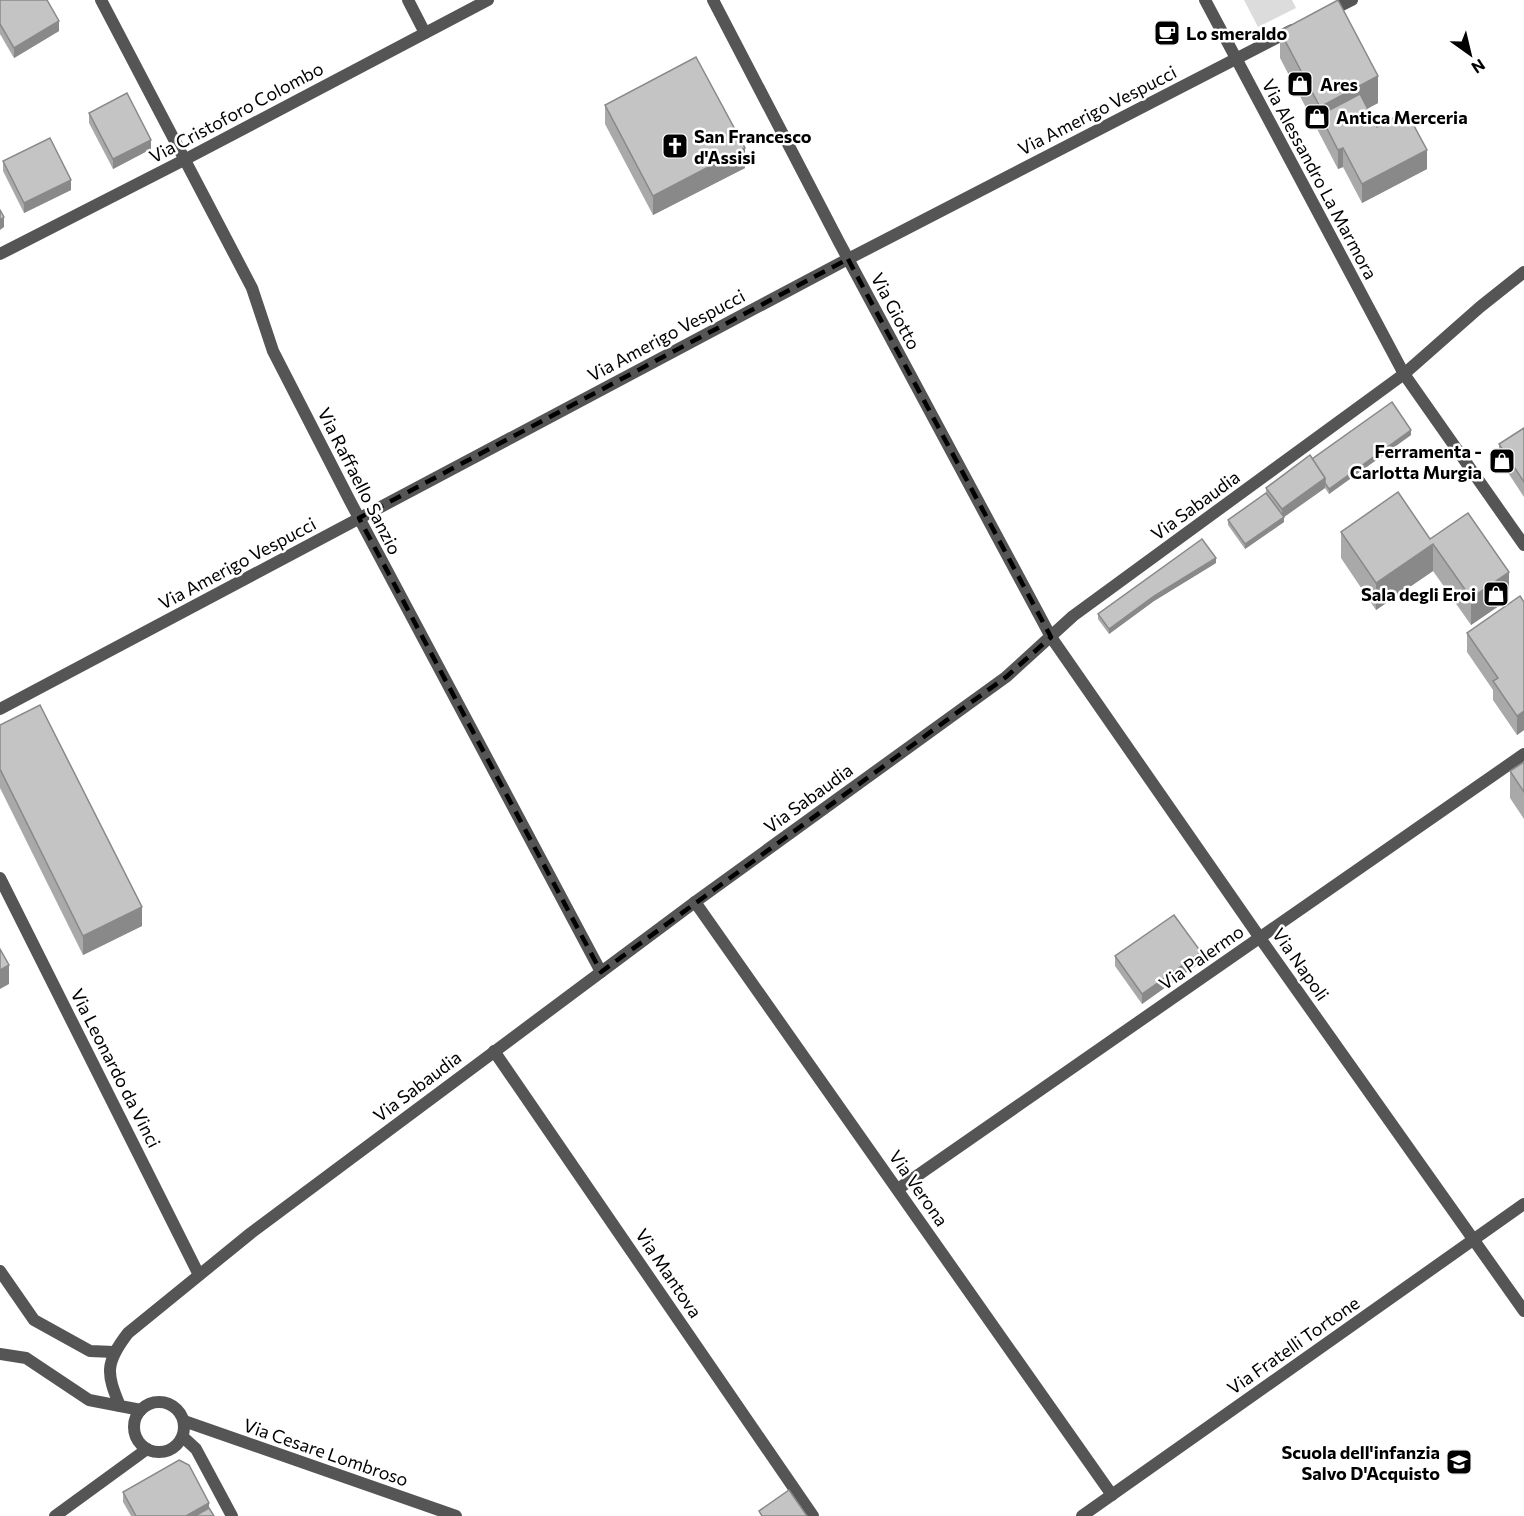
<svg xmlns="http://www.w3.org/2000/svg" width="1524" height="1516" font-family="Commissioner,sans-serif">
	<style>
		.garden { fill: #dcdcdc }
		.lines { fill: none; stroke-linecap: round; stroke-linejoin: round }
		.lane { stroke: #555; stroke-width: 12 }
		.street { stroke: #555; stroke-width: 12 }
		.wall { fill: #a9a9a9 }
		.shaded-wall { fill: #898989 }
		.building { fill: #c4c4c4; stroke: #898989; stroke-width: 1.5 }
		.marked { fill: none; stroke: #000; stroke-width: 4.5; stroke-dasharray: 12 8; stroke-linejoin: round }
		.labels { text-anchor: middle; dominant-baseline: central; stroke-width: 5; stroke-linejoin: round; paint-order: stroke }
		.poi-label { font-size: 18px; font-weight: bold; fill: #000; stroke: #fff; text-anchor: start }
		.street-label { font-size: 18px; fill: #000; stroke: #fff }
	</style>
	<rect width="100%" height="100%" fill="#fff"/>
	<polygon class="garden" points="1244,0 1292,0 1296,8 1258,27"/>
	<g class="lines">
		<g class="lane">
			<polyline points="0,1271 34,1320 90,1351 114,1352"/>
			<polyline points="0,1354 26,1358 89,1400 120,1406"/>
		</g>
		<g class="street">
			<polyline points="101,0 252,288 273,351 350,501 601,972"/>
			<polyline points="408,0 425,33"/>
			<polyline points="713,0 839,242 1051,637 1260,938 1524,1311"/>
			<polyline points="1205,0 1404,374 1524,545"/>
			<polyline points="1326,13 1352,0"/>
			<polyline points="0,254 184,160 488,0"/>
			<polyline points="0,709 848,259 1292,30"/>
			<polyline points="0,878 199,1275"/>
			<polyline points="695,902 1112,1495"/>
			<polyline points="494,1051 813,1516"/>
			<polyline points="898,1189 1524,754"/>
			<circle cx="159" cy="1427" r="25"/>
			<path d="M141 1410 120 1406C106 1373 105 1363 128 1333L251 1233 695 902 1006 677 1073 616 1404 374 1480 307 1524 272"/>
			<polyline points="184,1421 456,1516"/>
			<polyline points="183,1437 196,1449 232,1516"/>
			<polyline points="55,1516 147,1449"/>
			<polyline points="1082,1516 1524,1204"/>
		</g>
	</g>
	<g class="wall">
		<polygon points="0,0 59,31 14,58 0,34"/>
		<polygon points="1280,31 1378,103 1368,108 1377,127 1427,169 1362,203 1343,167 1338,169 1280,58"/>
		<polygon points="605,105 745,168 653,215 605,124"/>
		<polygon points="89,113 151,149 113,169 89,123"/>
		<polygon points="3,161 71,190 24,213 3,171"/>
		<polygon points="1524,428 1524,497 1499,459 1499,444"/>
		<polygon points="1411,435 1329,494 1325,488 1284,517 1284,522 1245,549 1228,525 1228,520 1266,493 1266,488 1312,459"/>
		<polygon points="1341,532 1430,539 1509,599 1471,625 1433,571 1376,610 1341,558"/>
		<polygon points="1216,563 1154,601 1109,634 1098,619 1098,614"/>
		<polygon points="1524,602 1524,730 1517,735 1493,700 1493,690 1467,652 1467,633"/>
		<polygon points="0,725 142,926 83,955 0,788"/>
		<polygon points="1524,762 1524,819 1510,798 1510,771"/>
		<polygon points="1115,956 1201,962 1142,1004 1115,966"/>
		<polygon points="123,1492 209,1508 214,1516 131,1516 123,1502"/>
	</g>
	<g class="shaded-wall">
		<polygon points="59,21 59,31 14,58 14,48"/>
		<polygon points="1378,76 1378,103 1328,130 1320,115 1320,107"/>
		<polygon points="151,140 151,149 113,169 113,159"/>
		<polygon points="745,148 745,168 653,215 653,196"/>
		<polygon points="1343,148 1343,167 1338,169 1338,150"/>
		<polygon points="1427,150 1427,169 1362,203 1362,184"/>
		<polygon points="71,180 71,190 24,213 24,203"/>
		<polygon points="4,217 4,227 0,230 0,220"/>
		<polygon points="1411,430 1411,435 1329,494 1329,489"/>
		<polygon points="1325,478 1325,488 1284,517 1284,522 1245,549 1245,544 1282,518 1282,509"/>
		<polygon points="1433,544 1433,571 1376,610 1376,583"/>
		<polygon points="1216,558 1216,563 1154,601 1109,634 1109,629 1154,596"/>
		<polygon points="1509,572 1509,599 1471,625 1471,598"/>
		<polygon points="1524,711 1524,730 1517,735 1517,716"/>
		<polygon points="142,907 142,926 83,955 83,936"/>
		<polygon points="1201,952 1201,962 1142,1004 1142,994"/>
		<polygon points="9,965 9,984 0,989 0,970"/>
		<polygon points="209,1503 209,1513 204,1516 186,1516"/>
	</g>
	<g class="building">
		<polygon points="0,0 47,0 59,21 14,48 0,24"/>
		<polygon points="1338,0 1378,76 1320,107 1280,31"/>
		<polygon points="696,57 745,148 653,196 605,105"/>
		<polygon points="127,93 151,140 113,159 89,113"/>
		<polygon points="1360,94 1377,127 1406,111 1427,150 1362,184 1343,148 1338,150 1320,115"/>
		<polygon points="50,138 71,180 24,203 3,161"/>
		<polygon points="0,210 4,217 0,220"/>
		<polygon points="1392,402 1411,430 1329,489 1325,483 1325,478 1312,459"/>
		<polygon points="1524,428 1524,482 1499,444"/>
		<polygon points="1310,455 1325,478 1282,509 1266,488"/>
		<polygon points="1398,492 1430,539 1468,513 1509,572 1471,598 1433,544 1376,583 1341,532"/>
		<polygon points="1266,493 1284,517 1245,544 1228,520"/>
		<polygon points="1202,539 1216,558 1154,596 1109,629 1098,614"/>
		<polygon points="1520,596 1524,602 1524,711 1517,716 1493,681 1498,678 1467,633"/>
		<polygon points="40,705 142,907 83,936 0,769 0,725"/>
		<polygon points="1524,762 1524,792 1510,771"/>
		<polygon points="1174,915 1201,952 1142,994 1115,956"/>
		<polygon points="0,949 9,965 0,970"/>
		<polygon points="179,1460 189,1465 209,1503 186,1516 136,1516 123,1492"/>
		<polygon points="789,1490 807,1516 762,1516 759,1511"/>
		<polygon points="209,1508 214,1516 195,1516"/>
	</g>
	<path class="marked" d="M848 259 1051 637 1006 677 601 972 359 518Z"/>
	<defs>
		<g id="cafe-square" transform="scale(1.35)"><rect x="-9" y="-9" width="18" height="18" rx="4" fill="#000" stroke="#fff"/><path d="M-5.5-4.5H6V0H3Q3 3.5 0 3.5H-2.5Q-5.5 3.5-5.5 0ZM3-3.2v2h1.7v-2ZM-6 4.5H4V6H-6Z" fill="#fff"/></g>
		<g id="shop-square" transform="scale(1.35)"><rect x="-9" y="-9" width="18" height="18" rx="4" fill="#000" stroke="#fff"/><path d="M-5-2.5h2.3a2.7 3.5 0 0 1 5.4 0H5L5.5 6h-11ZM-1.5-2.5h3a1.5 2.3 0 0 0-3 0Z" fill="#fff"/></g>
		<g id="church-square" transform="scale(1.35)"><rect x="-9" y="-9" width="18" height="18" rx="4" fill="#000" stroke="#fff"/><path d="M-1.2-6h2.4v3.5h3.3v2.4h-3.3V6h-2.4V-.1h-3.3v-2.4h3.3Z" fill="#fff"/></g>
		<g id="school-square" transform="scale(1.35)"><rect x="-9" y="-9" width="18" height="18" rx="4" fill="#000" stroke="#fff"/><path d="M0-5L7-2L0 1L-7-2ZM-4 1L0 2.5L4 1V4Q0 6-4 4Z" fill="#fff"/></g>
	</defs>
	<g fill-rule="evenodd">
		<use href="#cafe-square" x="1167" y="33"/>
		<use href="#shop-square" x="1300" y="84"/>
		<use href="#shop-square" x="1317" y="117"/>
		<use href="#church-square" x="675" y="146"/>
		<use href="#shop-square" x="1502" y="461"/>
		<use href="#shop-square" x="1496" y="594"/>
		<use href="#school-square" x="1459" y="1462"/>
	</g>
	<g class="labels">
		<g class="poi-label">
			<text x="1186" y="33">Lo smeraldo</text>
			<text x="1320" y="84">Ares</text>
			<text x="1336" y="117">Antica Merceria</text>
			<text x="694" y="136">San Francesco<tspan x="694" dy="21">d'Assisi</tspan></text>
			<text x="1482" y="451" text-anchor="end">Ferramenta -<tspan x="1482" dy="21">Carlotta Murgia</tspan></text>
			<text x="1476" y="594" text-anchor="end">Sala degli Eroi</text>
			<text x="1440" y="1452" text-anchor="end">Scuola dell'infanzia<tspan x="1440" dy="21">Salvo D'Acquisto</tspan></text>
		</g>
		<g class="street-label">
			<text transform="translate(1097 110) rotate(-27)">Via Amerigo Vespucci</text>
			<text transform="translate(236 112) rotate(-28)">Via Cristoforo Colombo</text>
			<text transform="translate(1320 179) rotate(62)">Via Alessandro La Marmora</text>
			<text transform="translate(896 311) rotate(62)">Via Giotto</text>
			<text transform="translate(666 335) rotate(-28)">Via Amerigo Vespucci</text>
			<text transform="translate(360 481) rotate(63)">Via Raffaello Sanzio</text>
			<text transform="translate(1195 505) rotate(-36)">Via Sabaudia</text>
			<text transform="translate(237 563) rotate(-28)">Via Amerigo Vespucci</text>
			<text transform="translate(808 798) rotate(-36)">Via Sabaudia</text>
			<text transform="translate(1201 957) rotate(-35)">Via Palermo</text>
			<text transform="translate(1301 964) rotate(55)">Via Napoli</text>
			<text transform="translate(116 1068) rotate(63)">Via Leonardo da Vinci</text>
			<text transform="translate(417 1086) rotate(-37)">Via Sabaudia</text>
			<text transform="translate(919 1188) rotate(55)">Via Verona</text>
			<text transform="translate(669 1273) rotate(56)">Via Mantova</text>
			<text transform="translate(1293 1345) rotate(-35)">Via Fratelli Tortone</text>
			<text transform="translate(326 1452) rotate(19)">Via Cesare Lombroso</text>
		</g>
	</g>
	<g transform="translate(1470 54) rotate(146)" stroke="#ffffff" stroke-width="4.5" paint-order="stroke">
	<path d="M0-4.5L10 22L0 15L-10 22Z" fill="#000000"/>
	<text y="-9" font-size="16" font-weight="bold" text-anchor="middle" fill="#000000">N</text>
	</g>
</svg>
